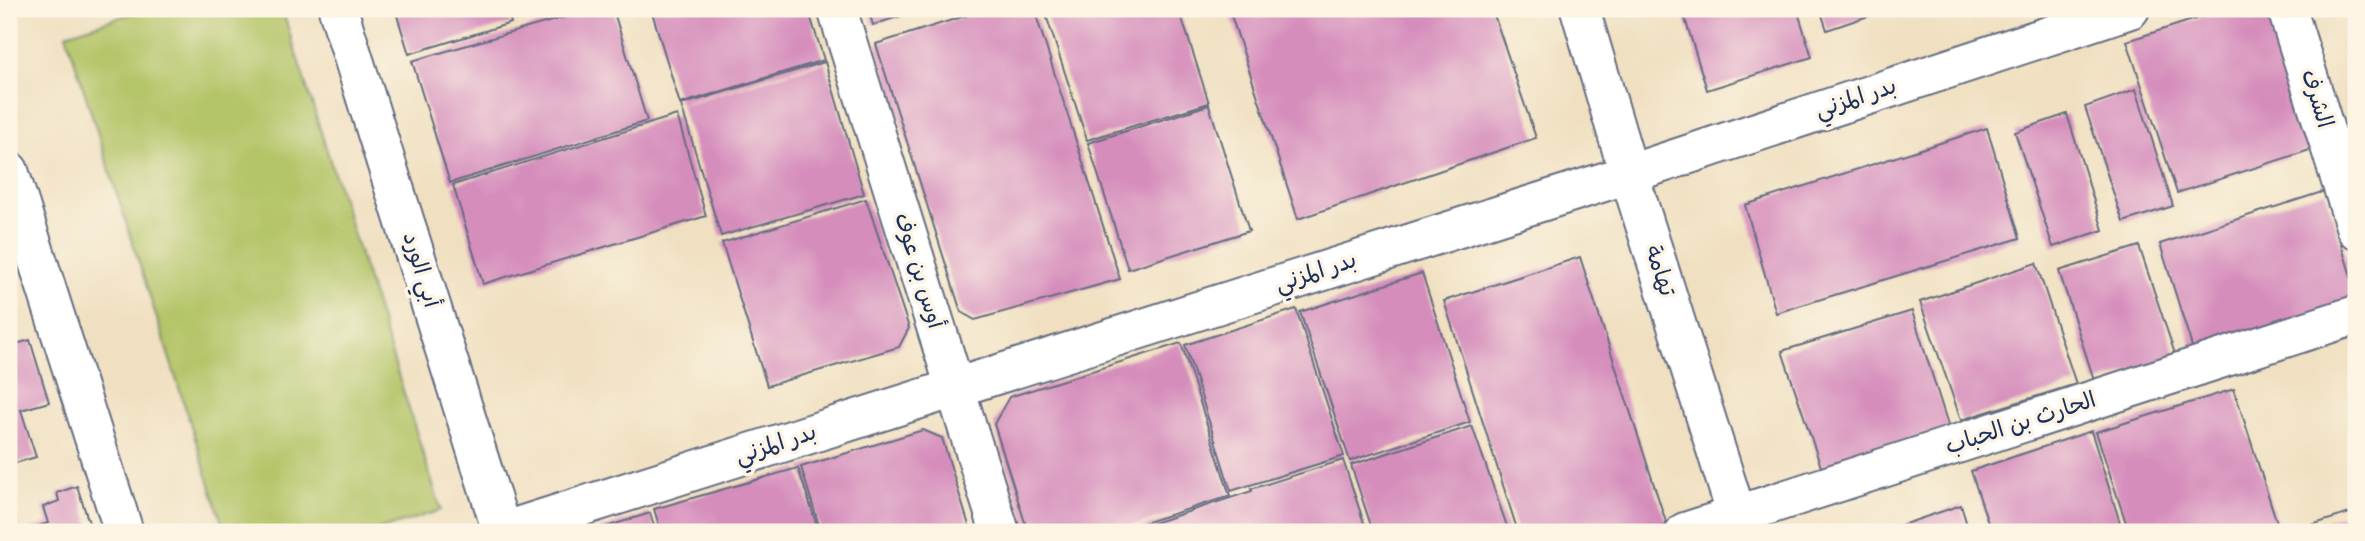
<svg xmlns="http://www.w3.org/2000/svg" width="2365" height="541" font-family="Mynerve,'Playpen Sans Arabic',sans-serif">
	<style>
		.green { fill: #b4c467; stroke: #687a62; stroke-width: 2 }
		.building { fill: #d58dbc }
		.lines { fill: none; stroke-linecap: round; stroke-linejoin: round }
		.minor-casing { stroke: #666d81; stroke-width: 42 }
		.minor { stroke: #fff; stroke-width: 38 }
		.labels { text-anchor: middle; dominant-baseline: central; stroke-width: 7; stroke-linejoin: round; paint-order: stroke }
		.street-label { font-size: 23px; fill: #1b2f5e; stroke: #fcf5e5 }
	</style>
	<rect width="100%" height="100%" fill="#fcf5e5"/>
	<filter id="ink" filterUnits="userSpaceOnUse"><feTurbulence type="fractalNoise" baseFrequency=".0143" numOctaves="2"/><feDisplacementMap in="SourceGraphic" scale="14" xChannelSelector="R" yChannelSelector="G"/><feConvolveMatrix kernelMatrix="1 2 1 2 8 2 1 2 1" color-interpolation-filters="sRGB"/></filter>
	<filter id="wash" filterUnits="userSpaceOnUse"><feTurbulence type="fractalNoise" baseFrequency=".00686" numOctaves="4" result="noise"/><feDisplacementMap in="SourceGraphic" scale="28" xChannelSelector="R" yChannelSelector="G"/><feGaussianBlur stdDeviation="1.57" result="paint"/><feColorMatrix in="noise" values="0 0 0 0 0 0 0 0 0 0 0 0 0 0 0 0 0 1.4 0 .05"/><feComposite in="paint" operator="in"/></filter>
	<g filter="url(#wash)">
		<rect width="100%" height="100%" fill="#f0e0c1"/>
		<polygon class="green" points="146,9 282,9 441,510 372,532 225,532 66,34"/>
		<g id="blocks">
			<g class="building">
				<polygon points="395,9 507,9 511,23 409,54"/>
				<polygon points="510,9 550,9 514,20"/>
				<polygon points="593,9 613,9 647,121 450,183 412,61"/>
				<polygon points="651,9 808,9 824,60 680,104"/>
				<polygon points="868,9 922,9 873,25"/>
				<polygon points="987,9 1034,9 1120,279 975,320 961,312 876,44"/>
				<polygon points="1044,9 1179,9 1209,103 1087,140"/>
				<polygon points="1229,9 1492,9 1536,138 1298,219"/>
				<polygon points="1682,9 1797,9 1812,57 1707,90"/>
				<polygon points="1820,9 1889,9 1827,30"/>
				<polygon points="2227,9 2275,9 2319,147 2177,193 2127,41"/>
				<polygon points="825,62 864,194 721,236 681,105"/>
				<polygon points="2136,89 2173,206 2123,222 2085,107"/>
				<polygon points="1209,105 1249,231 1128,269 1088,143"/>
				<polygon points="2067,114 2103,230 2053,247 2015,132"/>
				<polygon points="677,115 706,216 483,284 453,185"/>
				<polygon points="1987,128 2020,238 1776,313 1745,205"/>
				<polygon points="2325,191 2356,293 2356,304 2195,356 2160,244"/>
				<polygon points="866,199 909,328 899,347 767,386 722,243"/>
				<polygon points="2139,246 2176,357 2095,383 2059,271"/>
				<polygon points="1580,257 1667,525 1642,532 1518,532 1444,301"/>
				<polygon points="2036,263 2076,384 1961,420 1920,302"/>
				<polygon points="1422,273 1470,422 1350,461 1300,312"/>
				<polygon points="1296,309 1344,456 1231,491 1185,345"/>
				<polygon points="1912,311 1949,428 1821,467 1782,351"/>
				<polygon points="30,340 49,402 21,410 36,457 9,465 9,346"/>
				<polygon points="1181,343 1230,496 1115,532 1028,532 994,424 1009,397"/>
				<polygon points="2234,389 2279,529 2269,532 2129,532 2096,432"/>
				<polygon points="1472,426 1509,532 1373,532 1351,465"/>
				<polygon points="923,430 942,438 971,532 821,532 801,467"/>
				<polygon points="2091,431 2123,532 1991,532 1971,471"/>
				<polygon points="1343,460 1367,532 1126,532 1252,491 1251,489"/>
				<polygon points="798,468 819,532 661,532 654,509"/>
				<polygon points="77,486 92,532 30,532 29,529 48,523 43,507 59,501 57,493"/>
				<polygon points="1961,505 1969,532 1881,532"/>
				<polygon points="2356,511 2356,532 2289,532"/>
				<polygon points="13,513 19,532 9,532 9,514"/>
				<polygon points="650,513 656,532 590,532"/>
			</g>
		</g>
	</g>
	<g filter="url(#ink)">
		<use href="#blocks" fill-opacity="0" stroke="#666d81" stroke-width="2"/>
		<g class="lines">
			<g class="minor-casing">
				<g id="minor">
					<polyline points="338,9 502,532"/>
					<polyline points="837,9 1000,532"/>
					<polyline points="1580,9 1629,174 1742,532"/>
					<polyline points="2287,9 2356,229"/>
					<polyline points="9,171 124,532"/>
					<polyline points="501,532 1629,174 2130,9"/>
					<polyline points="1685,532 2356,315"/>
				</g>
			</g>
			<use href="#minor" class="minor"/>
		</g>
	</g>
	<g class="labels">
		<g class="street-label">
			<text transform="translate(1856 99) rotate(-18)">بدر المزني</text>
			<text transform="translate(2316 99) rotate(73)">الشرف</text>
			<text transform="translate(420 270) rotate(73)">أبي الورد</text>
			<text transform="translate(918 271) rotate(73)">أوس بن عوف</text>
			<text transform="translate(1659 271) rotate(72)">تهامة</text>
			<text transform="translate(1316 273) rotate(-18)">بدر المزني</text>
			<text transform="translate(2021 424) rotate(-18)">الحارث بن الحباب</text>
			<text transform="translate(776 445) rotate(-18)">بدر المزني</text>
		</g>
	</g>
	<rect width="2365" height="541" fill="none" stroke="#fcf5e5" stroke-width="35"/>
</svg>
